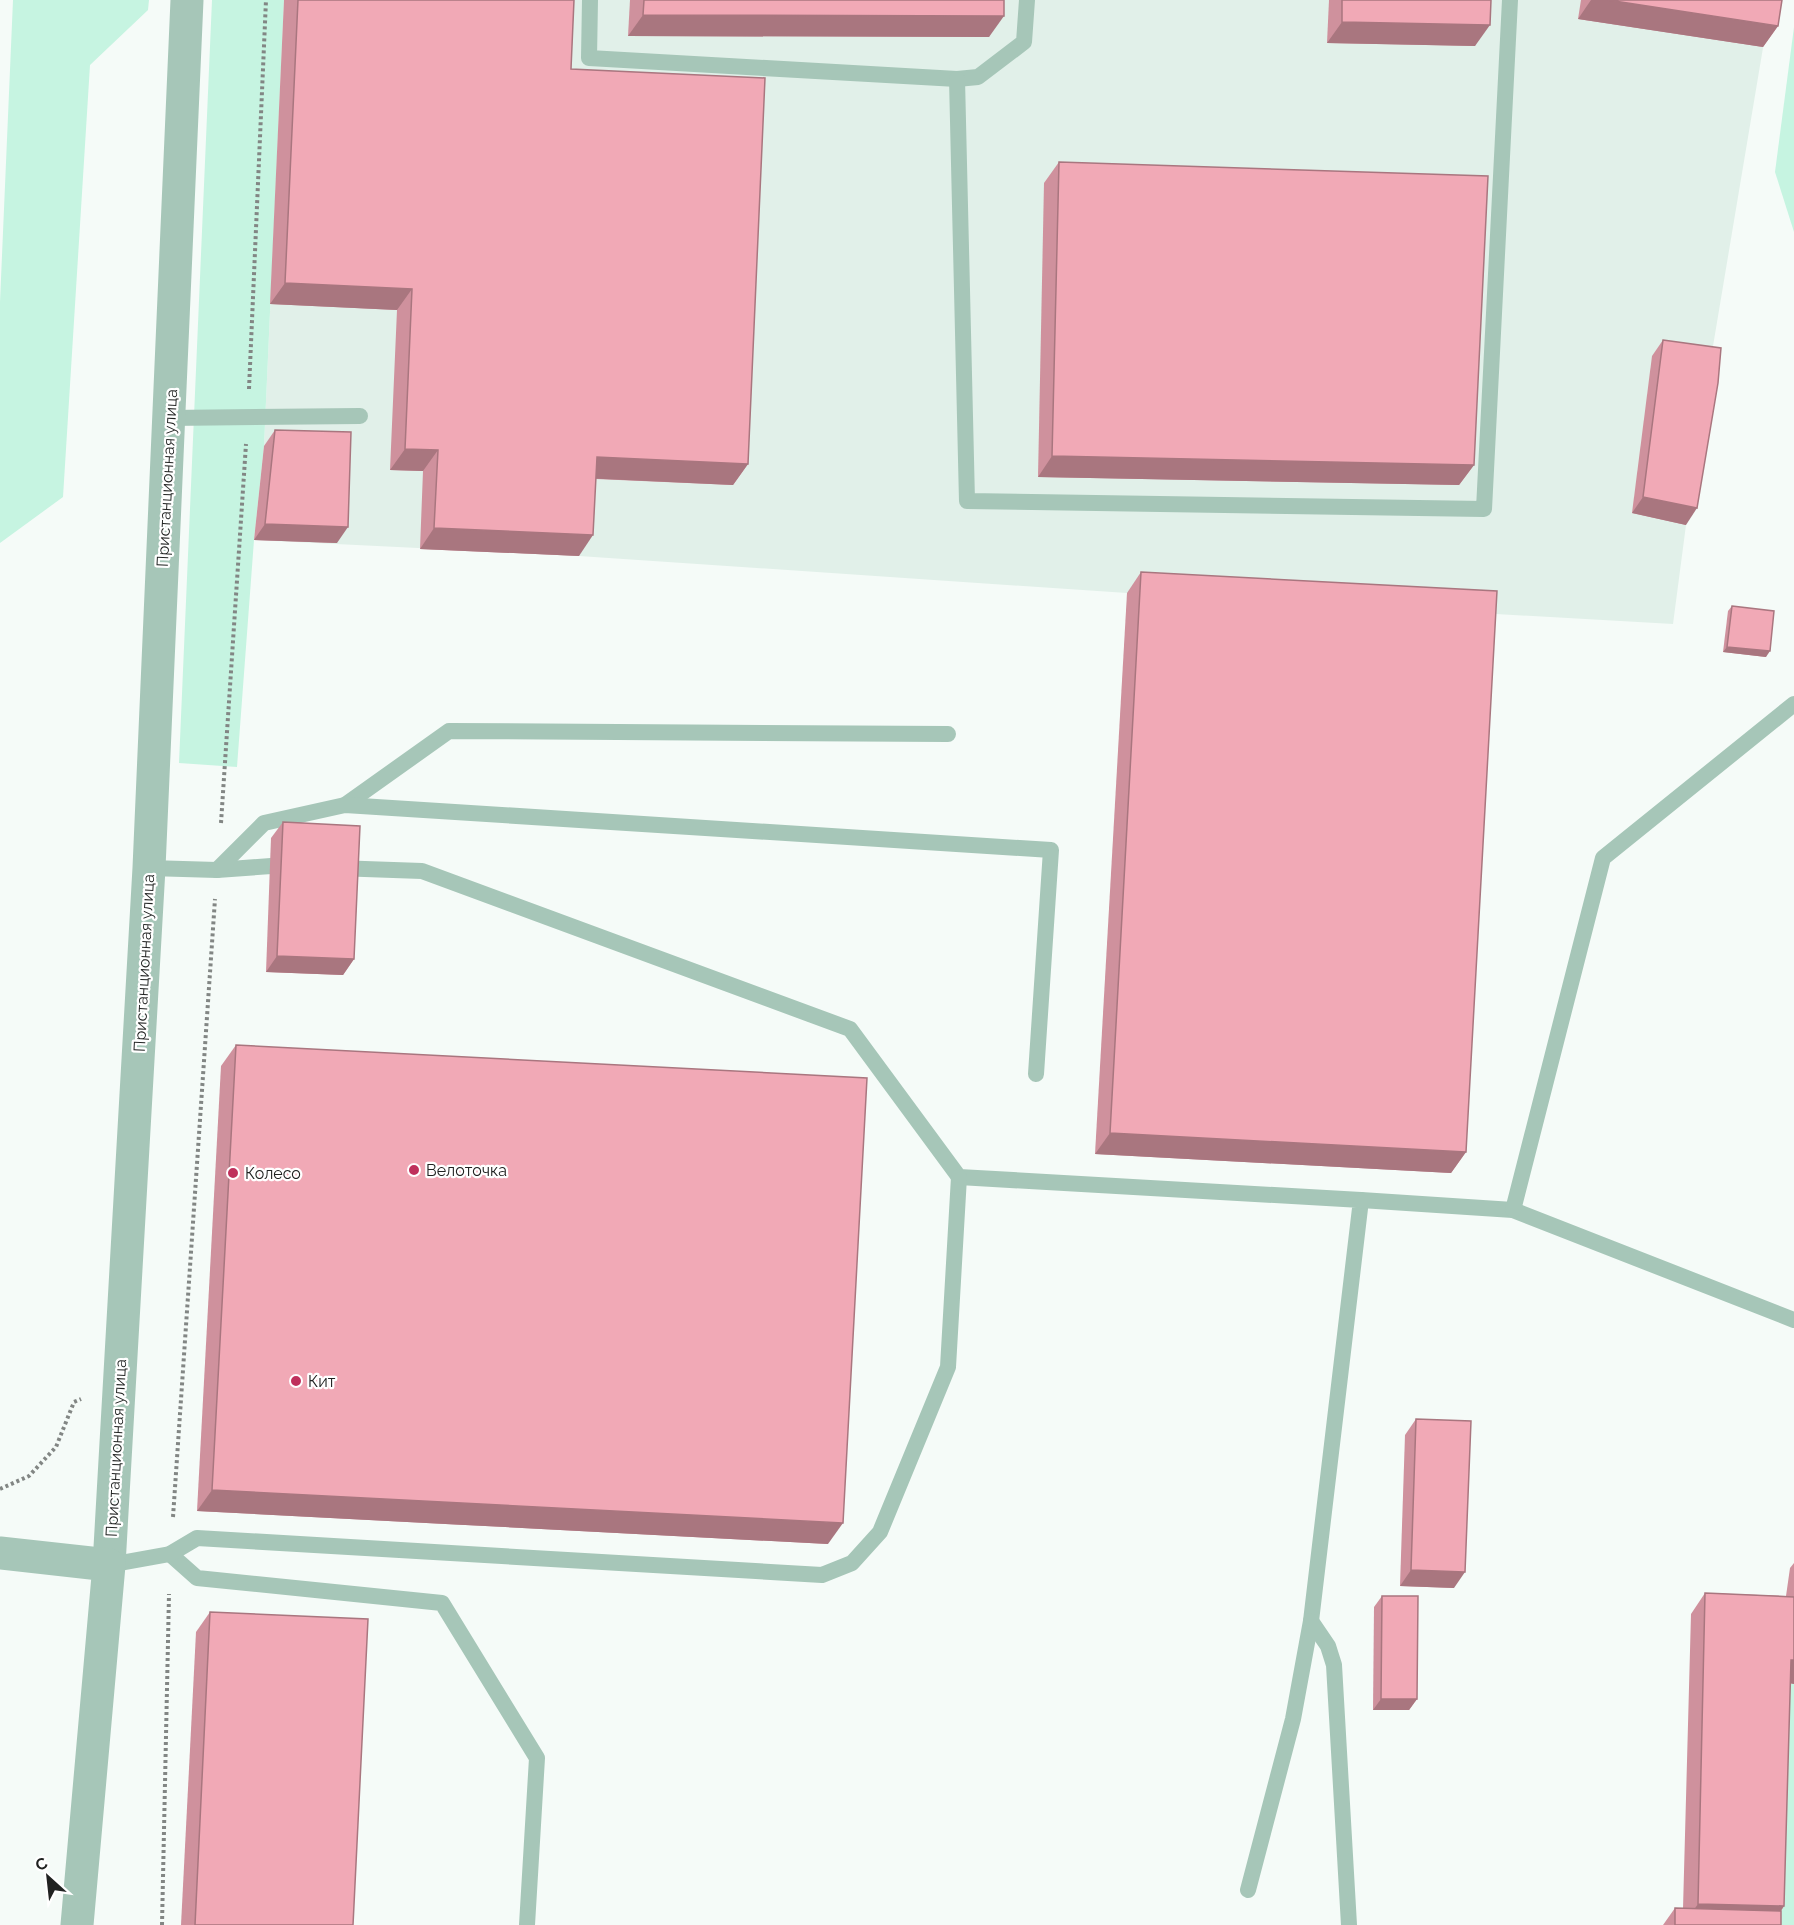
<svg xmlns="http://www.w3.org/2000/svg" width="1794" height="1925" font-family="Raleway,sans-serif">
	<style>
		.built { fill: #e1f0e9 }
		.green { fill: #c6f4e1 }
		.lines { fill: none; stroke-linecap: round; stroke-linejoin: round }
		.path { stroke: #828684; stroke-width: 4; stroke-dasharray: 3 3; stroke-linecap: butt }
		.service { stroke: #a6c6b8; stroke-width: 16 }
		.minor { stroke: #a6c6b8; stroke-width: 33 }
		.tertiary { stroke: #a6c6b8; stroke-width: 33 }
		.wall { fill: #cf919d }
		.shaded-wall { fill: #a9767f }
		.building { fill: #f1a9b6; stroke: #a9767f; stroke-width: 1.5 }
		.poi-dot { fill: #bf305c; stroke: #fff; stroke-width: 2 }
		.labels { text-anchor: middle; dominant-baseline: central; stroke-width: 4.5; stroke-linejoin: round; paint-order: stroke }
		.street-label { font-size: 16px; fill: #202221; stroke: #fff }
		.poi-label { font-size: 16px; fill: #202221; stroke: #fff; text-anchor: start }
	</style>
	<rect width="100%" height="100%" fill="#f5fbf8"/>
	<polygon class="built" points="284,0 1771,0 1710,364 1706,399 1686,525 1673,624 1127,593 579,556 254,540 264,446"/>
	<g class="green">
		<polygon points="13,0 149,0 148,10 90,65 63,497 0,543 0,302"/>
		<polygon points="212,0 284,0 264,446 254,540 237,767 179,763"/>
		<polygon points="1794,27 1794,232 1775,172"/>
		<polygon points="1776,1681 1794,1684 1794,1925 1770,1925"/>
	</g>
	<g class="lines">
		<g class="path">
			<polyline points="249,389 266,0"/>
			<polyline points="221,823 246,444"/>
			<polyline points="0,1489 29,1476 56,1447 74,1402 81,1399"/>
			<polyline points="173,1517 215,899"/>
			<polyline points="162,1925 169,1594"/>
		</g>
		<g class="service">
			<polyline points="590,0 589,58 957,79 978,77 1024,42 1027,0"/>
			<polyline points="957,79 967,501 1484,509 1510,0"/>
			<polyline points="169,418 360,416"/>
			<polyline points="345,805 449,731 948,734"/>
			<polyline points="149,868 217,870 271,866 292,867"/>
			<polyline points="336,868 422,871 850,1029 959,1177 1361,1200 1311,1621 1293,1719 1248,1890"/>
			<polyline points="217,870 264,823 345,805 1051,850 1036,1074"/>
			<polyline points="1361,1200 1513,1210 1794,1320"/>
			<polyline points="1513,1210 1603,858 1794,704"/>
			<polyline points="170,1554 197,1578 442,1603 537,1758 527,1925"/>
			<polyline points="109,1565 170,1554 197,1538 822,1575 852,1563 880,1532 948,1367 959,1177"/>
			<polyline points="1311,1621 1328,1646 1334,1665 1349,1925"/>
		</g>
		<polyline class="minor" points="109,1565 149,868 187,0"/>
		<polyline class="tertiary" points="0,1553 109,1565 77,1925"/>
	</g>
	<g class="wall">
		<polygon points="284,0 574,0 571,69 748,464 733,485 596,479 579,556 420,549 423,471 390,470 397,310 270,304"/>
		<polygon points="630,0 1004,0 989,37 628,36"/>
		<polygon points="1329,0 1491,0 1475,46 1327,43"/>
		<polygon points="1581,0 1782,0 1778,26 1763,47 1578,19"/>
		<polygon points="1059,162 1474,465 1459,485 1038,477 1044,183"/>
		<polygon points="1663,340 1686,525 1632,513 1652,356"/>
		<polygon points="275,430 337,543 254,540 264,446"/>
		<polygon points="1141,572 1466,1152 1451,1173 1095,1154 1127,593"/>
		<polygon points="1732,606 1766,657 1723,652 1728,611"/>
		<polygon points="283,822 354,959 343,975 266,972 271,838"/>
		<polygon points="236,1045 828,1544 197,1511 221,1066"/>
		<polygon points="1416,1419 1454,1588 1400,1586 1405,1435"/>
		<polygon points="1794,1563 1794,1684 1790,1683 1784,1906 1781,1911 1781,1925 1663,1925 1675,1908 1683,1909 1691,1614 1705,1593 1786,1596 1790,1568"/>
		<polygon points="1382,1596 1417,1699 1409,1710 1373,1710 1374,1607"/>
		<polygon points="210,1612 353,1925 181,1925 196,1632"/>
	</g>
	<g class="shaded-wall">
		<polygon points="1591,0 1608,0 1778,26 1763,47 1578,19"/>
		<polygon points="643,15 1004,16 989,37 628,36"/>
		<polygon points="1342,22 1490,25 1475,46 1327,43"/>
		<polygon points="285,283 412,289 397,310 270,304"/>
		<polygon points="405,449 438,450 423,471 390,470"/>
		<polygon points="1052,456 1474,465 1459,485 1038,477"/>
		<polygon points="597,457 748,464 733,485 582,478"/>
		<polygon points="1643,497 1697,508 1686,525 1632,513"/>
		<polygon points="265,524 348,527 337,543 254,540"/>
		<polygon points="434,528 593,535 579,556 420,549"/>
		<polygon points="1727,647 1770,651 1766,657 1723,652"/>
		<polygon points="277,956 354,959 343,975 266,972"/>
		<polygon points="1110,1133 1466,1152 1451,1173 1095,1154"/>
		<polygon points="212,1490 843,1523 828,1544 197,1511"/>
		<polygon points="1411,1570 1465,1572 1454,1588 1400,1586"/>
		<polygon points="1791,1660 1794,1660 1794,1684 1776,1681"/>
		<polygon points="1381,1699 1417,1699 1409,1710 1373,1710"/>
		<polygon points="1698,1904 1784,1906 1771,1925 1683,1925"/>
	</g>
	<g class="building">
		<polygon points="298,0 574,0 571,69 765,78 748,464 597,457 593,535 434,528 438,450 405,449 412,289 285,283"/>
		<polygon points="644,0 1004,0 1004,16 643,15"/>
		<polygon points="1342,0 1491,0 1490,25 1342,22"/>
		<polygon points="1608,0 1782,0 1778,26"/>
		<polygon points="1059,162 1488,176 1474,465 1052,456"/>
		<polygon points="1663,340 1721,348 1718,383 1697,508 1643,497"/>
		<polygon points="275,430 351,432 348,527 265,524"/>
		<polygon points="1141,572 1497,591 1466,1152 1110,1133"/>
		<polygon points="1732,606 1774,611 1770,651 1727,647"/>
		<polygon points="283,822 360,826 354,959 277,956"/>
		<polygon points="236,1045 867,1078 843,1523 212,1490"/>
		<polygon points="1416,1419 1471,1421 1465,1572 1411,1570"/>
		<polygon points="1705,1593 1794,1597 1794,1660 1791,1660 1784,1906 1698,1904"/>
		<polygon points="1382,1596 1418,1596 1417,1699 1381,1699"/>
		<polygon points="210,1612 368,1619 353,1925 195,1925"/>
		<polygon points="1675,1908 1781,1911 1781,1925 1675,1925"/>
	</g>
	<g class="poi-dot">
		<circle cx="414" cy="1170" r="6"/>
		<circle cx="233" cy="1173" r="6"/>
		<circle cx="296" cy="1381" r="6"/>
	</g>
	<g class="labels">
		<g class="street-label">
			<text transform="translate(167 478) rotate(-87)">Пристанционная улица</text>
			<text transform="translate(144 963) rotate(-87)">Пристанционная улица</text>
			<text transform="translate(116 1448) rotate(-87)">Пристанционная улица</text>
		</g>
		<g class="poi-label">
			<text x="426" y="1170">Велоточка</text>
			<text x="245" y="1173">Колесо</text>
			<text x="308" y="1381">Кит</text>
		</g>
	</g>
	<g transform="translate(48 1877) rotate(333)" stroke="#ffffff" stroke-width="4.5" paint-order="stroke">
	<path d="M0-4.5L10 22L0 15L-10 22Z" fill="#202221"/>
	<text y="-9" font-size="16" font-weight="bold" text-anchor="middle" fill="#202221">С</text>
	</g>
</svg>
